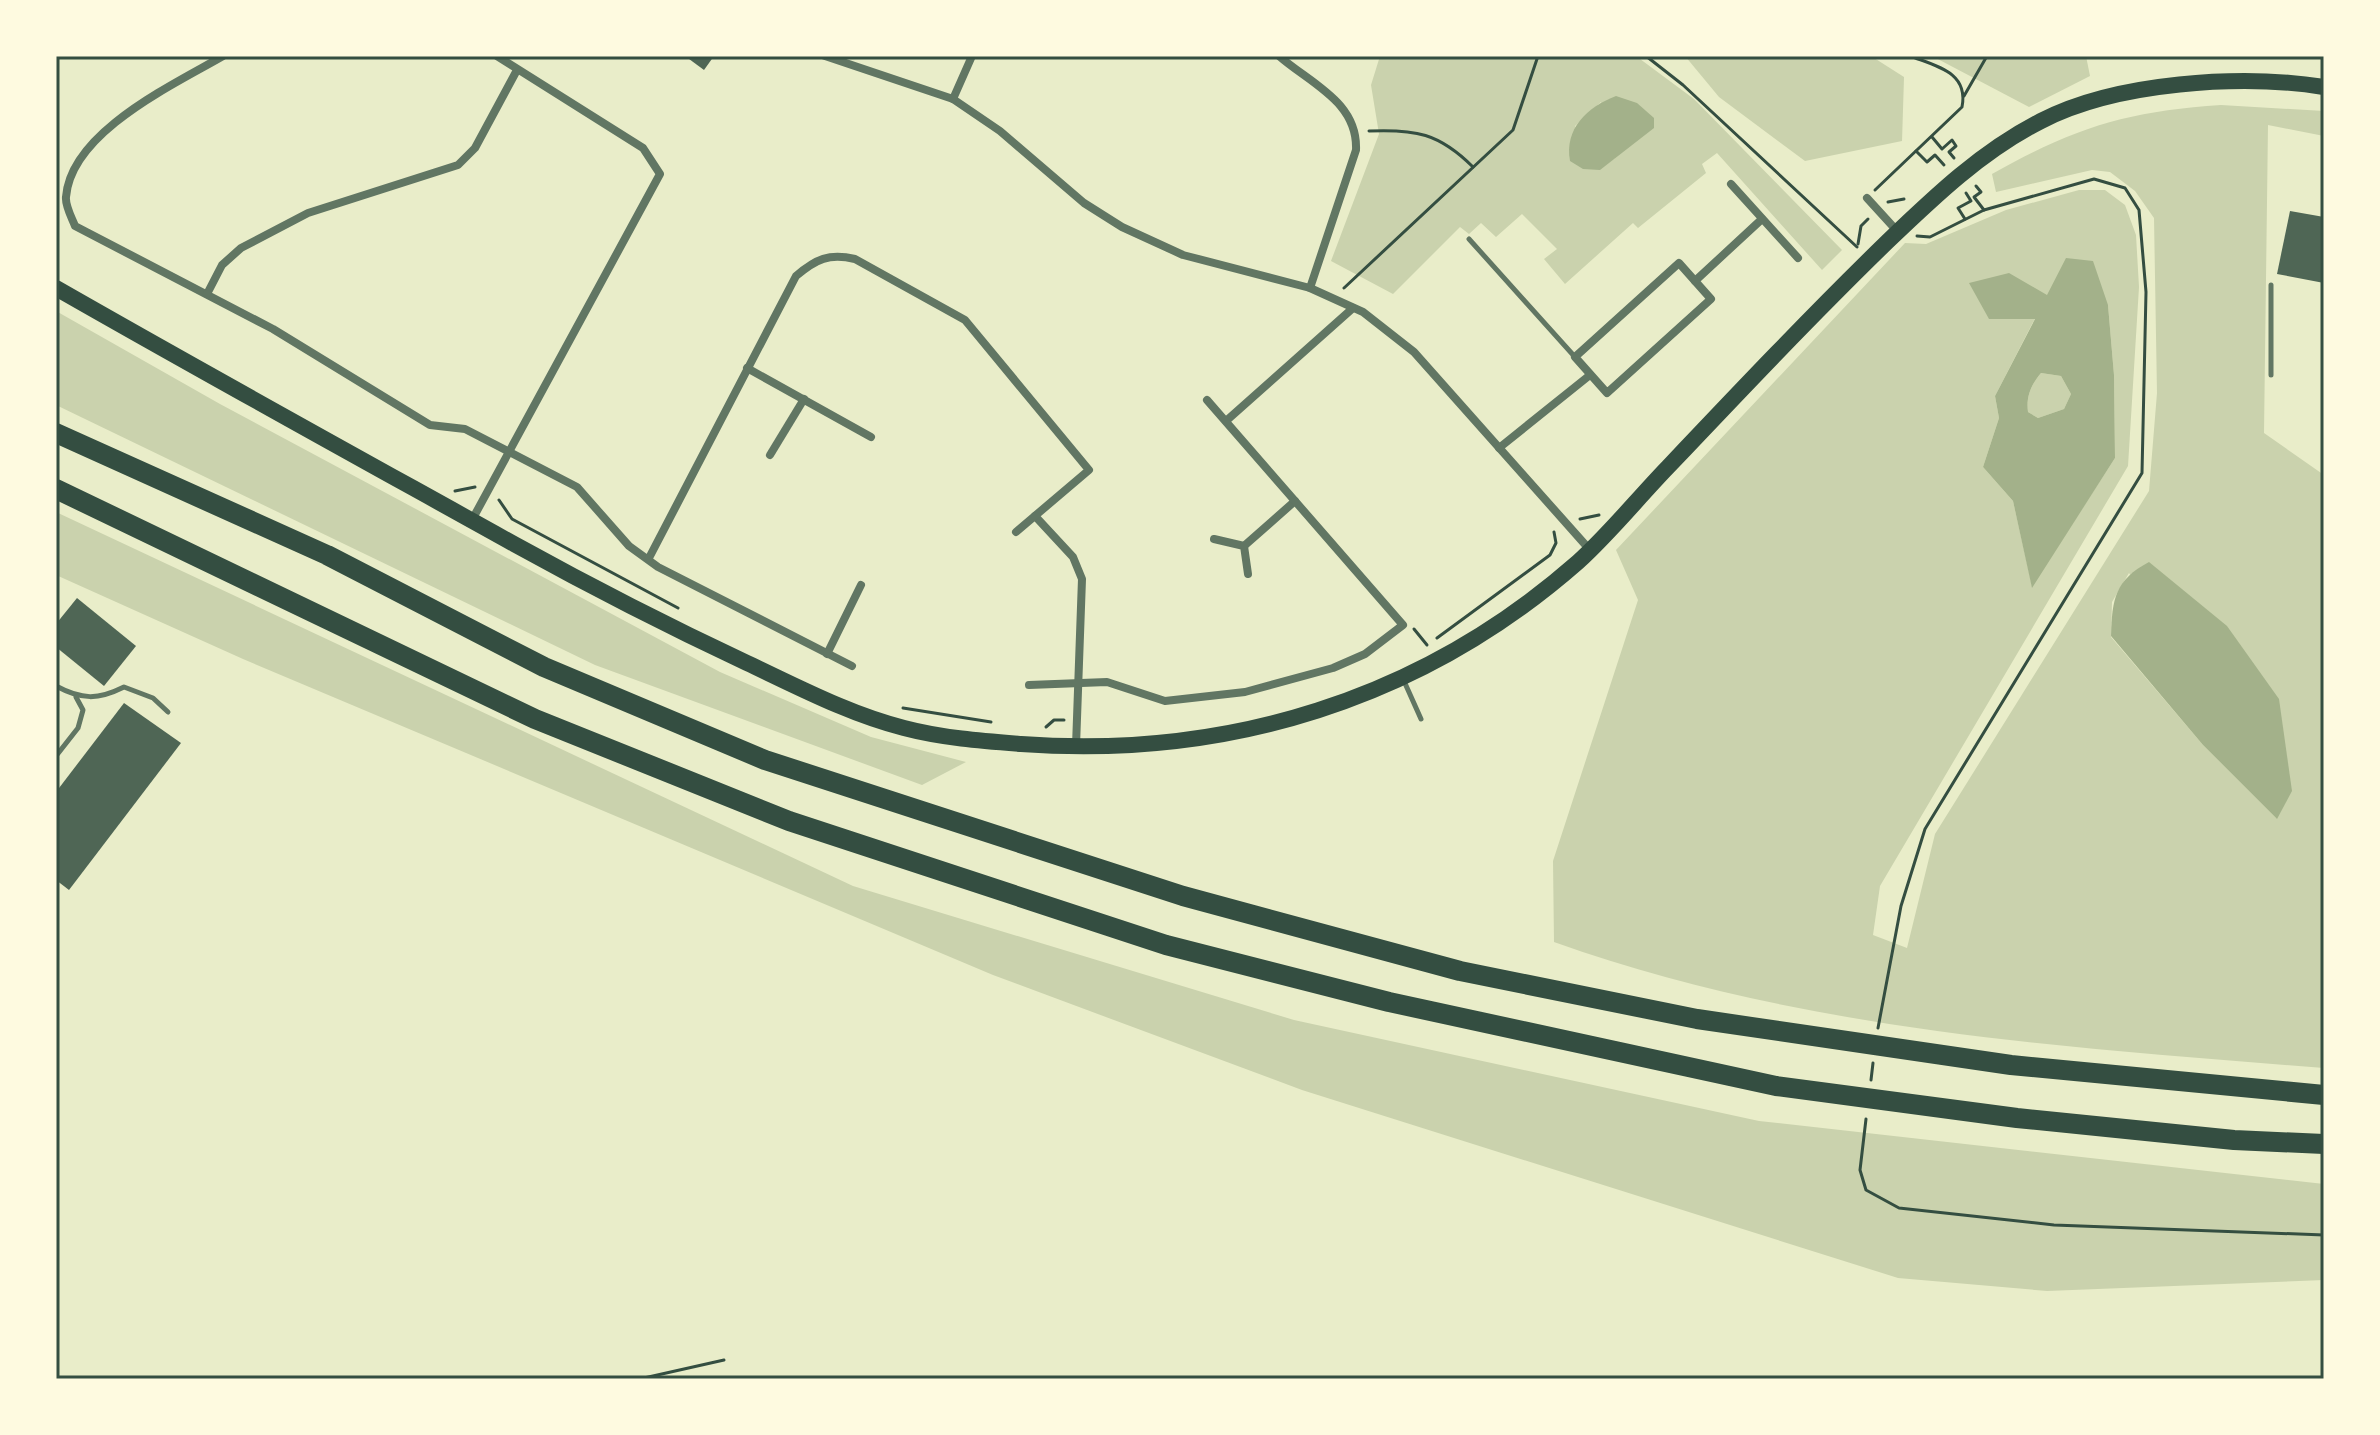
<svg xmlns="http://www.w3.org/2000/svg" width="2380" height="1435" font-family="'Fira Sans Condensed',sans-serif">
	<style>
		.green { fill: #cad2ad; fill-rule: evenodd }
		.water { fill: #a3b18a; fill-rule: evenodd }
		.building { fill: #4f6655 }
		.lines { fill: none; stroke-linecap: round; stroke-linejoin: round }
		.path { stroke: #344e41; stroke-width: 3 }
		.service { stroke: #617663; stroke-width: 5 }
		.minor { stroke: #617663; stroke-width: 8 }
		.primary { stroke: #344e41; stroke-width: 16 }
		.motorway { stroke: #344e41; stroke-width: 20 }
		.neatline { fill: none; stroke: #344e41; stroke-width: 3 }
	</style>
	<rect width="100%" height="100%" fill="#e9edc9"/>
	<g class="green">
		<path d="M1380 56H1636L1694 99 1842 250 1822 270 1717 153 1702 164 1706 173 1638 228 1633 223 1565 284 1544 259 1557 249 1522 214 1496 237 1481 223 1469 234 1460 227 1393 294 1331 261 1379 134 1371 85ZM1601 102 1615 158 1600 169 1575 126Z"/>
		<polygon points="1685,56 1871,56 1904,77 1902,141 1805,161 1719,97"/>
		<polygon points="1932,56 2086,56 2090,76 2029,107"/>
		<path d="M2221 105 2324 111V136L2268 125 2264 433 2324 475V1068C2062 1047 1803 1031 1554 942L1553 861 1638 600 1616 550 1905 243 1926 244 2006 210 2079 190H2105L2125 205 2136 235 2139 287 2128 466 1880 886 1873 935 1907 948 1935 834 2149 491 2157 393 2154 218 2135 191 2110 172 2092 170 1996 192 1992 174C2073 128 2128 111 2221 105ZM2047 295 2108 305 2114 375 2115 458 2032 586 2013 501 1983 467 1999 418 1995 396ZM2129 573 2277 819 2203 745 2111 637 2112 602Z"/>
		<polygon points="56,311 220,404 720,672 871,737 966,762 922,785 595,665 56,405"/>
		<path d="M2041 373 2061 376 2071 394 2064 409 2038 418 2028 412C2026 396 2031 385 2041 373Z"/>
		<polygon points="56,512 853,886 1294,1020 1759,1121 2324,1184 2324,1280 2047,1291 1898,1278 1302,1090 993,975 243,659 56,575"/>
	</g>
	<g class="water">
		<path d="M1616 96 1637 103 1654 118V128L1600 170 1583 169 1570 161C1564 129 1587 107 1616 96Z"/>
		<path d="M2066 258 2093 261 2108 305 2114 375 2115 458 2032 588 2013 501 1983 467 1999 418 1995 396 2035 319H1989L1969 283 2009 273 2047 295ZM2041 373 2061 376 2071 394 2064 409 2038 418 2028 412C2026 396 2031 385 2041 373Z"/>
		<path d="M2149 562 2227 626 2279 699 2292 791 2277 819 2203 745 2111 636C2112 599 2115 580 2149 562Z"/>
	</g>
	<g class="building">
		<polygon points="685,56 714,56 704,70"/>
		<polygon points="2290,211 2324,217 2324,283 2277,274"/>
		<polygon points="77,598 136,646 104,686 56,647 56,624"/>
		<polygon points="124,703 181,743 69,890 56,880 56,792"/>
	</g>
	<g class="lines">
		<g class="path">
			<polyline points="1646,56 1683,85 1857,247"/>
			<polyline points="1964,96 1987,56"/>
			<path d="M1369 131C1415 129 1439 133 1473 167"/>
			<polyline points="1932,137 1942,149 1952,140 1956,146 1949,152 1954,158"/>
			<polyline points="1916,151 1927,162 1935,155 1944,165"/>
			<polyline points="1976,186 1981,192 1974,197 1984,210"/>
			<path d="M1875 190 1962 107C1969 72 1936 66 1910 56"/>
			<polyline points="1888,202 1904,199"/>
			<polyline points="1965,219 1958,208 1971,201 1966,193"/>
			<polyline points="1858,244 1861,226 1868,219"/>
			<polyline points="1344,288 1513,130 1538,56"/>
			<polyline points="455,491 475,487"/>
			<polyline points="499,500 512,519 678,608"/>
			<polyline points="1580,519 1599,515"/>
			<polyline points="1414,629 1427,645"/>
			<polyline points="1437,638 1550,555 1556,543 1554,532"/>
			<polyline points="903,708 991,722"/>
			<polyline points="1046,727 1054,720 1064,720"/>
			<polyline points="1878,1028 1901,906 1925,829 2142,473 2146,292 2139,210 2125,188 2094,179 1984,210 1930,237 1917,236"/>
			<polyline points="1871,1080 1873,1063"/>
			<polyline points="1866,1119 1860,1170 1866,1190 1899,1208 2054,1225 2324,1235"/>
			<polyline points="617,1379 644,1378 724,1360"/>
		</g>
		<g class="service">
			<polyline points="1469,239 1575,357"/>
			<polyline points="2271,285 2271,375"/>
			<polyline points="1404,681 1421,719"/>
			<path d="M56 686C82 700 98 700 124 687L153 698 168 712"/>
			<polyline points="56,756 78,728 83,710 76,697"/>
		</g>
		<g class="minor">
			<path d="M223 56C173 85 71 132 66 197 65 206 72 218 75 226L273 329 430 425 465 429 577 487 629 546 658 567 852 666"/>
			<polyline points="825,56 953,99 1000,131 1084,203 1122,227 1183,255 1310,288 1363,312 1414,352 1590,550"/>
			<path d="M1279 56C1311 84 1358 102 1356 150L1310 288"/>
			<polyline points="953,99 972,56"/>
			<polyline points="1731,184 1798,258"/>
			<polyline points="1867,198 1898,232"/>
			<polygon points="1679,263 1711,299 1607,393 1575,357"/>
			<polyline points="1695,281 1762,219"/>
			<polyline points="207,294 222,265 241,248 308,213 458,165 475,148 517,70"/>
			<polyline points="747,368 871,437"/>
			<polyline points="1226,421 1353,308"/>
			<polyline points="1499,448 1590,375"/>
			<polyline points="770,455 804,399"/>
			<polyline points="1035,516 1073,557 1082,579 1076,746"/>
			<polyline points="472,520 660,174 643,148 497,56"/>
			<polyline points="1214,539 1244,546 1248,574"/>
			<polyline points="1244,546 1295,501"/>
			<path d="M649 558 796 276C816 259 829 253 855 259L965 320 1089 470 1016 532"/>
			<polyline points="827,654 861,585"/>
			<polyline points="1029,685 1107,682 1165,701 1245,692 1333,668 1365,654 1403,625 1207,400"/>
		</g>
		<path class="primary" d="M56 288C208 375 361 459 514 544 590 586 668 626 747 663 798 687 849 714 904 728 942 738 982 741 1021 744 1227 759 1421 700 1578 562 1610 533 1638 498 1668 467 1740 391 1812 315 1887 242 1935 196 1982 151 2041 121 2116 82 2241 74 2324 87"/>
		<g class="motorway">
			<polyline points="56,433 327,555 544,667 765,760 1183,896 1460,971 1697,1019 2011,1065 2324,1095"/>
			<polyline points="56,489 535,719 789,821 1166,945 1389,1002 1776,1086 2017,1118 2234,1140 2324,1144"/>
		</g>
	</g>
	<rect width="2380" height="1435" fill="none" stroke="#fefae0" stroke-width="116"/>
	<rect x="58" y="58" width="2264" height="1319" class="neatline"/>
</svg>
